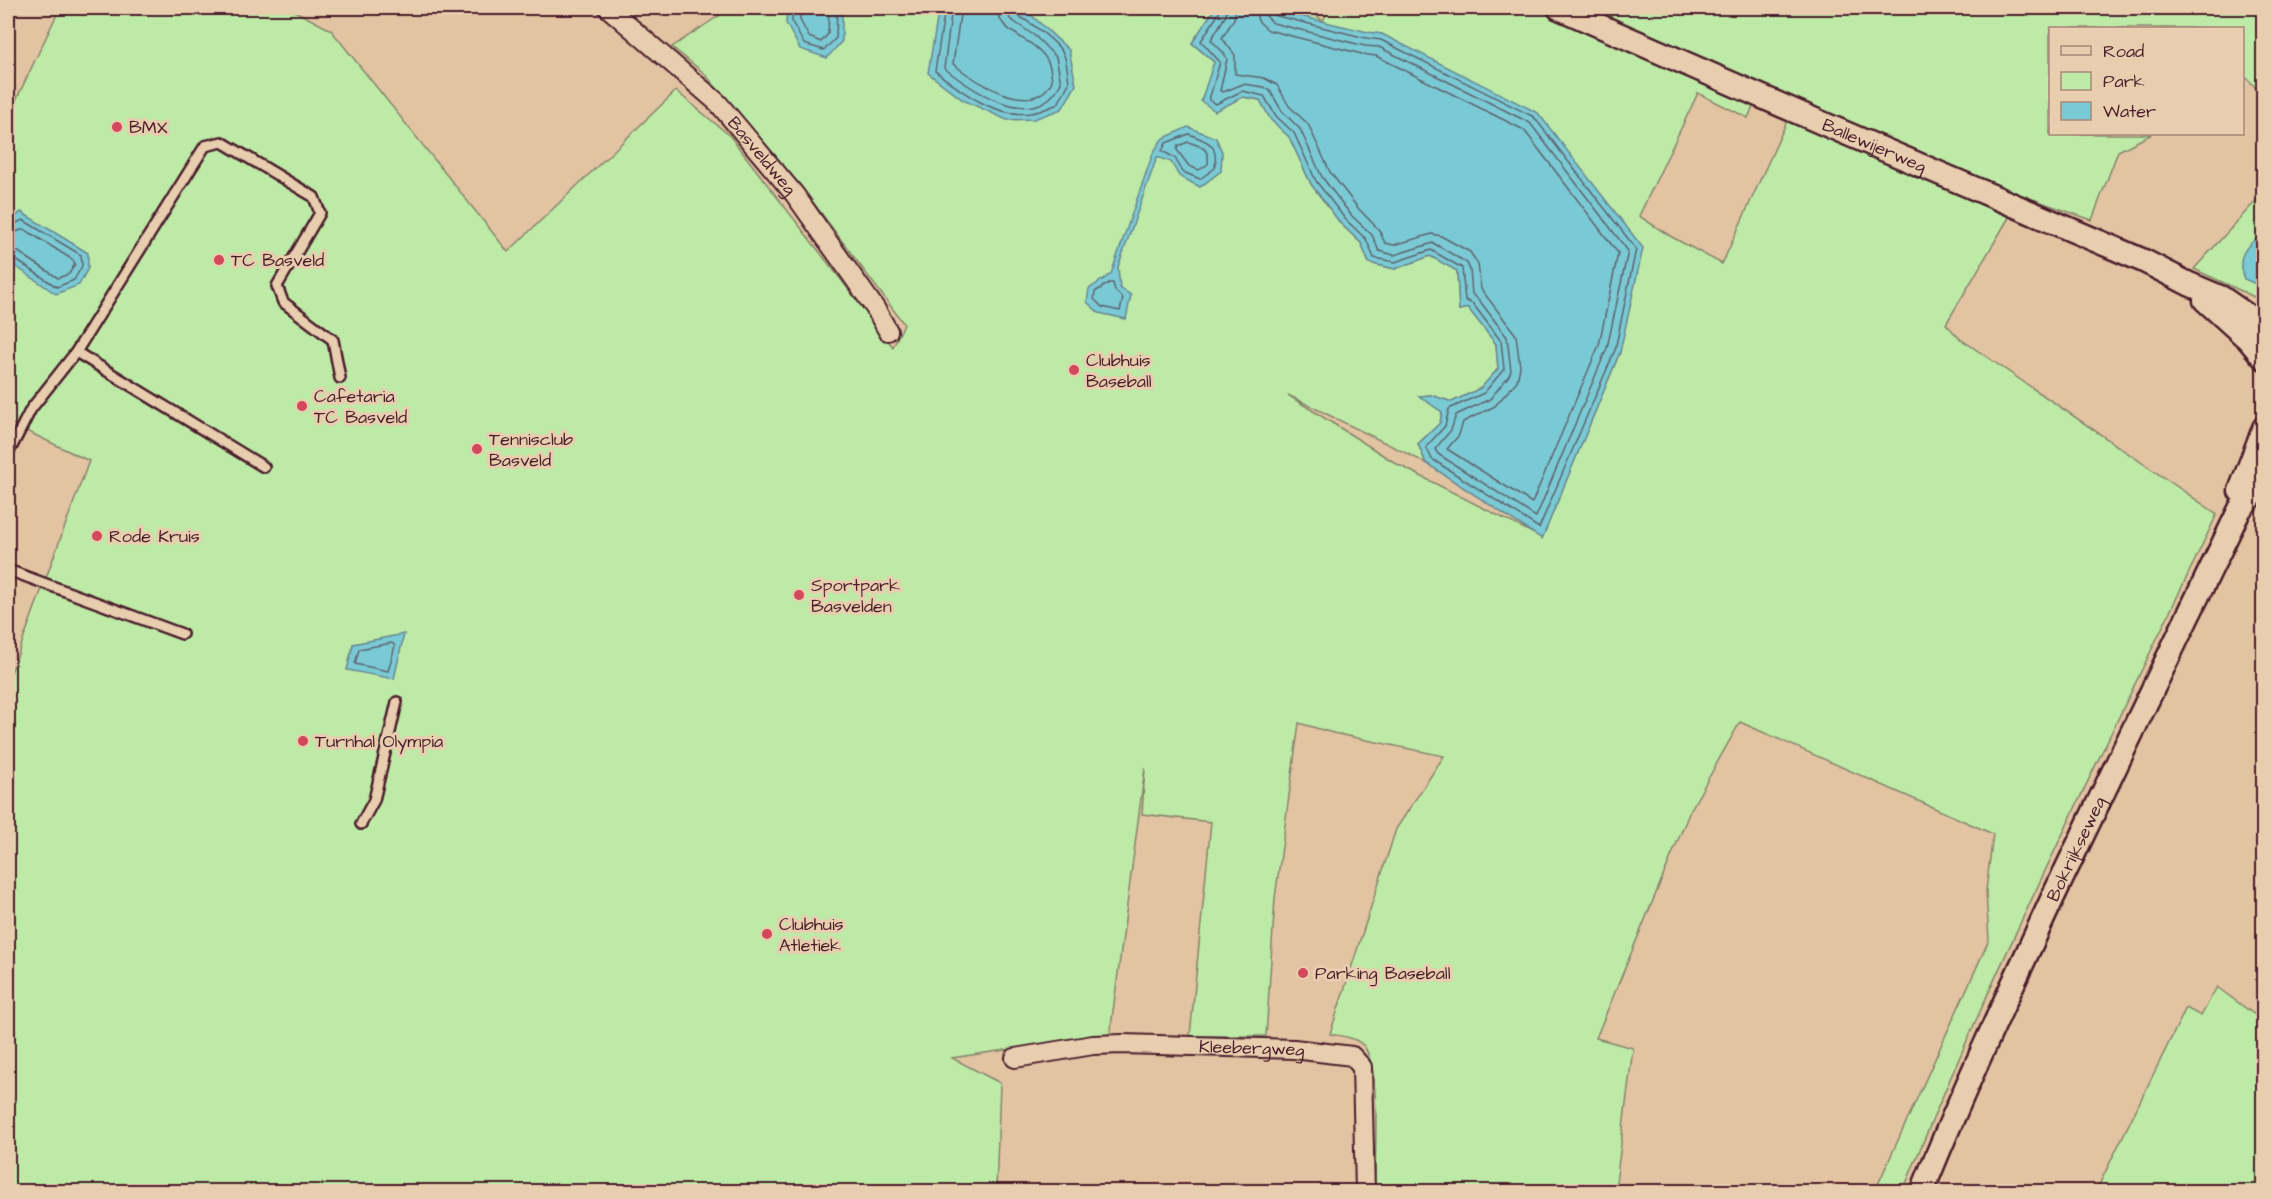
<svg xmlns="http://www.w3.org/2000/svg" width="2271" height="1199" font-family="'Architects Daughter',sans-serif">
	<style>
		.green { fill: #beeaa7; stroke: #848469; stroke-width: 1.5 }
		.water { fill: #7acad5; stroke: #678691; stroke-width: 1.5 }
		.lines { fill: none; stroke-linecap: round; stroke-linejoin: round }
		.shore { stroke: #5d636f; stroke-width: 1.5 }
		.service-casing { stroke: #4a1f2b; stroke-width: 14 }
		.minor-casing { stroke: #4a1f2b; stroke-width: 22 }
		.tertiary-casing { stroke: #4a1f2b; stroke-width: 27 }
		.service { stroke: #e8cdaf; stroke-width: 9 }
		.minor { stroke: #e8cdaf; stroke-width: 18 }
		.tertiary { stroke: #e8cdaf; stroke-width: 22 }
		.poi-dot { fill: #d1495b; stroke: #e8cdaf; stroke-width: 2 }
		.labels { text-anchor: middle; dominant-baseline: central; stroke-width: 6; stroke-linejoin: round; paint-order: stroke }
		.poi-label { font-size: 18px; fill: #4a1f2b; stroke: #e8cdaf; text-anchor: start }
		.street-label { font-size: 18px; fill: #4a1f2b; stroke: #e8cdaf }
	</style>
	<rect width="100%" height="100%" fill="#e2c3a2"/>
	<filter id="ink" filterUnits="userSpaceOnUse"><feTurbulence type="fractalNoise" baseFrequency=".0167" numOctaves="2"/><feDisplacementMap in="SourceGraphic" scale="12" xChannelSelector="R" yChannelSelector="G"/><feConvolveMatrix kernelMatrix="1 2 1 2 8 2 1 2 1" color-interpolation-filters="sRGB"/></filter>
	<g filter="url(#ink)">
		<g class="green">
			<path d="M60 8H289L331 30 508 252 676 91 729 135 893 347 904 324 801 186 704 73 672 47 723 13 721 8H1215L1192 43 1214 62 1215 111 1243 97 1260 100 1271 120 1289 136 1311 184 1341 224 1361 243 1369 263 1395 269 1430 256 1457 270 1459 310 1468 308 1496 344 1498 369 1481 388 1452 402 1431 395 1420 396 1442 412 1440 423 1418 444 1426 463 1288 395 1397 464 1542 538 1620 352 1382 34 1368 33 1266 8H1306L1323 21 1329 8H1538L1753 106 1748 118 1698 93 1639 216 1670 236 1722 264 1788 119 2011 214 1946 324 1959 338 2217 514C2110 738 1996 961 1903 1191H1875L1989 940 1986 891 1993 834 1740 722 1690 811 1596 1038 1633 1048 1615 1191H1377L1375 1183C1375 1152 1381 1070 1364 1046 1356 1037 1341 1036 1330 1034L1396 829 1444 756 1333 733 1299 723 1275 898 1266 1036H1190L1211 822 1142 814 1145 768 1110 1034 952 1058 1000 1083 996 1191H8V681L89 461 8 422V117Z"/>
			<polygon points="1578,8 2263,8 2263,96 2247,78 2243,81 2242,28 2050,28 2050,134 2152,134 2118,151 2092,220 1962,174"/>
			<polygon points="2263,193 2263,301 2194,269"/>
			<polygon points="2217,987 2263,1021 2263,1191 2096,1191 2186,1008 2201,1016"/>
		</g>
		<g class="water">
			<polygon points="787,8 842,8 842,41 827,58 800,49 786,23"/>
			<polygon points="939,8 1013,8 1030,14 1069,50 1076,85 1062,109 1034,119 1007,120 963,100 928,73"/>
			<polygon points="1215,8 1266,8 1368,32 1382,34 1538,113 1643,248 1620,352 1542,539 1426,463 1418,444 1440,423 1442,412 1419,396 1431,395 1452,402 1481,388 1498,369 1496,344 1468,308 1459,310 1457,271 1430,256 1395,269 1369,263 1361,243 1341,224 1311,184 1289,137 1271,120 1260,100 1243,97 1215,111 1201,101 1214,62 1192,43"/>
			<polygon points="1188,127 1216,138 1222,152 1221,171 1200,187 1179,176 1171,162 1157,157 1118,267 1120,288 1131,295 1126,319 1099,313 1087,302 1089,289 1111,274 1153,153 1162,139"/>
			<polygon points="21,212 88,253 88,268 79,285 56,294 8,261 8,223"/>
			<path d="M2263 233V287L2244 279C2235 256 2246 246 2263 233Z"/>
			<polygon points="404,634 394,679 347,670 353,644"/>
		</g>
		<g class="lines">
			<g class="shore">
				<polyline points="793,8 792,22 804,44 824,50 836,38 837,8"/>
				<polyline points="800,8 800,20 809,37 821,42 828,34 829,8"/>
				<path d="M945 8 935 71C962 92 995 118 1031 113 1040 112 1050 107 1058 104L1069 83C1068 74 1067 63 1064 55 1058 42 1029 21 1016 15L1014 8"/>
				<path d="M952 8 944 68C974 92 1036 133 1061 83L1056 57 1035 36 1010 19 1006 8"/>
				<path d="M961 8 953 64C975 81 1033 120 1052 81 1051 75 1051 67 1048 62 1037 38 998 35 997 8"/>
				<polyline points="1220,8 1219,13 1201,41 1220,62 1209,100 1216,104 1242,91 1264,96 1276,116 1294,133 1316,181 1346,220 1366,239 1374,258 1395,262 1431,250 1462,268 1465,300 1473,304 1501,341 1504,369 1484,393 1449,409 1445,426 1426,447 1432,459 1539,528 1615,350 1636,249 1534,117 1381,40 1366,38 1277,16 1272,13 1271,8"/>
				<polyline points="1227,8 1226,15 1211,40 1224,53 1227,59 1220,91 1223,92 1243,84 1264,87 1270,91 1282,111 1300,129 1322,177 1351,215 1372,235 1379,251 1394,255 1433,243 1467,263 1470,270 1472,294 1479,300 1507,337 1511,371 1508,377 1490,399 1456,415 1451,430 1435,449 1438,454 1536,517 1607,348 1628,251 1530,123 1379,47 1365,46 1273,23 1266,16 1264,8"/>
				<polyline points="1236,8 1234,19 1222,38 1235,55 1235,74 1264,78 1277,85 1289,106 1308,124 1330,172 1358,208 1379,230 1385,243 1394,245 1432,234 1441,236 1470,252 1478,264 1481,289 1516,335 1520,367 1517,381 1495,406 1463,422 1459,435 1447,449 1532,503 1599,345 1618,253 1524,130 1376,56 1362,54 1268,30 1258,21 1255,8"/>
				<path d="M1189 134C1209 142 1218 143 1215 168L1200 179 1183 172 1175 158 1162 151 1166 143Z"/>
				<path d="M1188 142C1201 146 1210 148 1208 164L1199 170 1189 166 1177 150 1178 146Z"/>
				<polyline points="8,227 23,220 81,255 82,266 74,280 57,287 13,258 8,257"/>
				<polyline points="8,235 24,229 73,260 75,264 69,274 58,278 17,251 8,249"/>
				<polygon points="1109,283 1113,283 1115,291 1123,298 1120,311 1102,307 1094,299 1095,292"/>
				<polygon points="392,643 395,646 388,671 355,664 359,649"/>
			</g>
			<g class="service-casing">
				<g id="service">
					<polyline points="76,352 264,467"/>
					<polyline points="11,448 31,409 76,352 205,146 222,142 314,197 320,213 277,286 283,302 333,340 340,378"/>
					<polyline points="8,570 182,634"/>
					<polyline points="361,824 374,800 397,702"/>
				</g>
			</g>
			<g class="minor-casing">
				<g id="minor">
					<path id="s1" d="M608 8 718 103 795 195 875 308 888 331"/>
					<path id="s2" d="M1015 1058 1093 1045 1123 1044 1294 1049 1352 1056 1362 1067 1365 1192"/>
				</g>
			</g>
			<g class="tertiary-casing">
				<g id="tertiary">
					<path id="s3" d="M1559 8 1829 126 2144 261 2189 284 2222 298 2264 327"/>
					<polyline points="2205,300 2248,339 2264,358"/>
					<polyline points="2240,491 2264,428"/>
					<path id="s4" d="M1922 1192C1962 1092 2008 995 2053 897 2115 767 2177 638 2240 509L2251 497 2264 472"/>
				</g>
			</g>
			<use href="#service" class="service"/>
			<use href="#minor" class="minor"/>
			<use href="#tertiary" class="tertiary"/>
		</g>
	</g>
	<g class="poi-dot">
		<circle cx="117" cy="127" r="6"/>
		<circle cx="219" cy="260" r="6"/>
		<circle cx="1074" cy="370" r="6"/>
		<circle cx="302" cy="406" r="6"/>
		<circle cx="477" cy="449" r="6"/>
		<circle cx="97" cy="536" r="6"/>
		<circle cx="799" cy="595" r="6"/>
		<circle cx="303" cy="741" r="6"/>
		<circle cx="767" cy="934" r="6"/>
		<circle cx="1303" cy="973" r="6"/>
	</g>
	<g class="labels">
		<g class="poi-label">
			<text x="129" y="127">BMX</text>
			<text x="231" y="260">TC Basveld</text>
			<text x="1086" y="360">Clubhuis<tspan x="1086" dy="21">Baseball</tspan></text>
			<text x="314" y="396">Cafetaria<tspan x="314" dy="21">TC Basveld</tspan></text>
			<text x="489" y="439">Tennisclub<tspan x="489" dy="21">Basveld</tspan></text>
			<text x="109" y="536">Rode Kruis</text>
			<text x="811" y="585">Sportpark<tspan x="811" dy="21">Basvelden</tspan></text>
			<text x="315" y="741">Turnhal Olympia</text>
			<text x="779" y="924">Clubhuis<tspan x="779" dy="21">Atletiek</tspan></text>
			<text x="1315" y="973">Parking Baseball</text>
		</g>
		<g class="street-label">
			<text stroke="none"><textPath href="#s3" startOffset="344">Ballewijerweg</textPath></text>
			<text stroke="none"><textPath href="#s1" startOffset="214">Basveldweg</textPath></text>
			<text stroke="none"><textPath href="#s4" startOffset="376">Bokrijkseweg</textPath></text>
			<text stroke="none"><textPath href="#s2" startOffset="238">Kleebergweg</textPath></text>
		</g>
	</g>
	<rect width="2271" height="1199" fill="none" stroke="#e8cdaf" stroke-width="30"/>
	<rect x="15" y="15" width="2241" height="1169" fill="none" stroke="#4a1f2b" stroke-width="2" filter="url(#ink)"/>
	<rect x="2049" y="27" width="195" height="108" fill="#e8cdaf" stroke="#a9877a" stroke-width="1.5"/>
	<rect x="2061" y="46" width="30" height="9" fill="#e8cdaf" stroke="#a9877a" stroke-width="1.5"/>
	<text x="2103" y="57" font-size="18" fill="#4a1f2b">Road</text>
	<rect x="2061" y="72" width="30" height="18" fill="#beeaa7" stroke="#a9877a" stroke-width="1.5"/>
	<text x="2103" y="87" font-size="18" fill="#4a1f2b">Park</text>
	<rect x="2061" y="102" width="30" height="18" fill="#7acad5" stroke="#a9877a" stroke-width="1.5"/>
	<text x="2103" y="117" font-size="18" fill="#4a1f2b">Water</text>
</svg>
